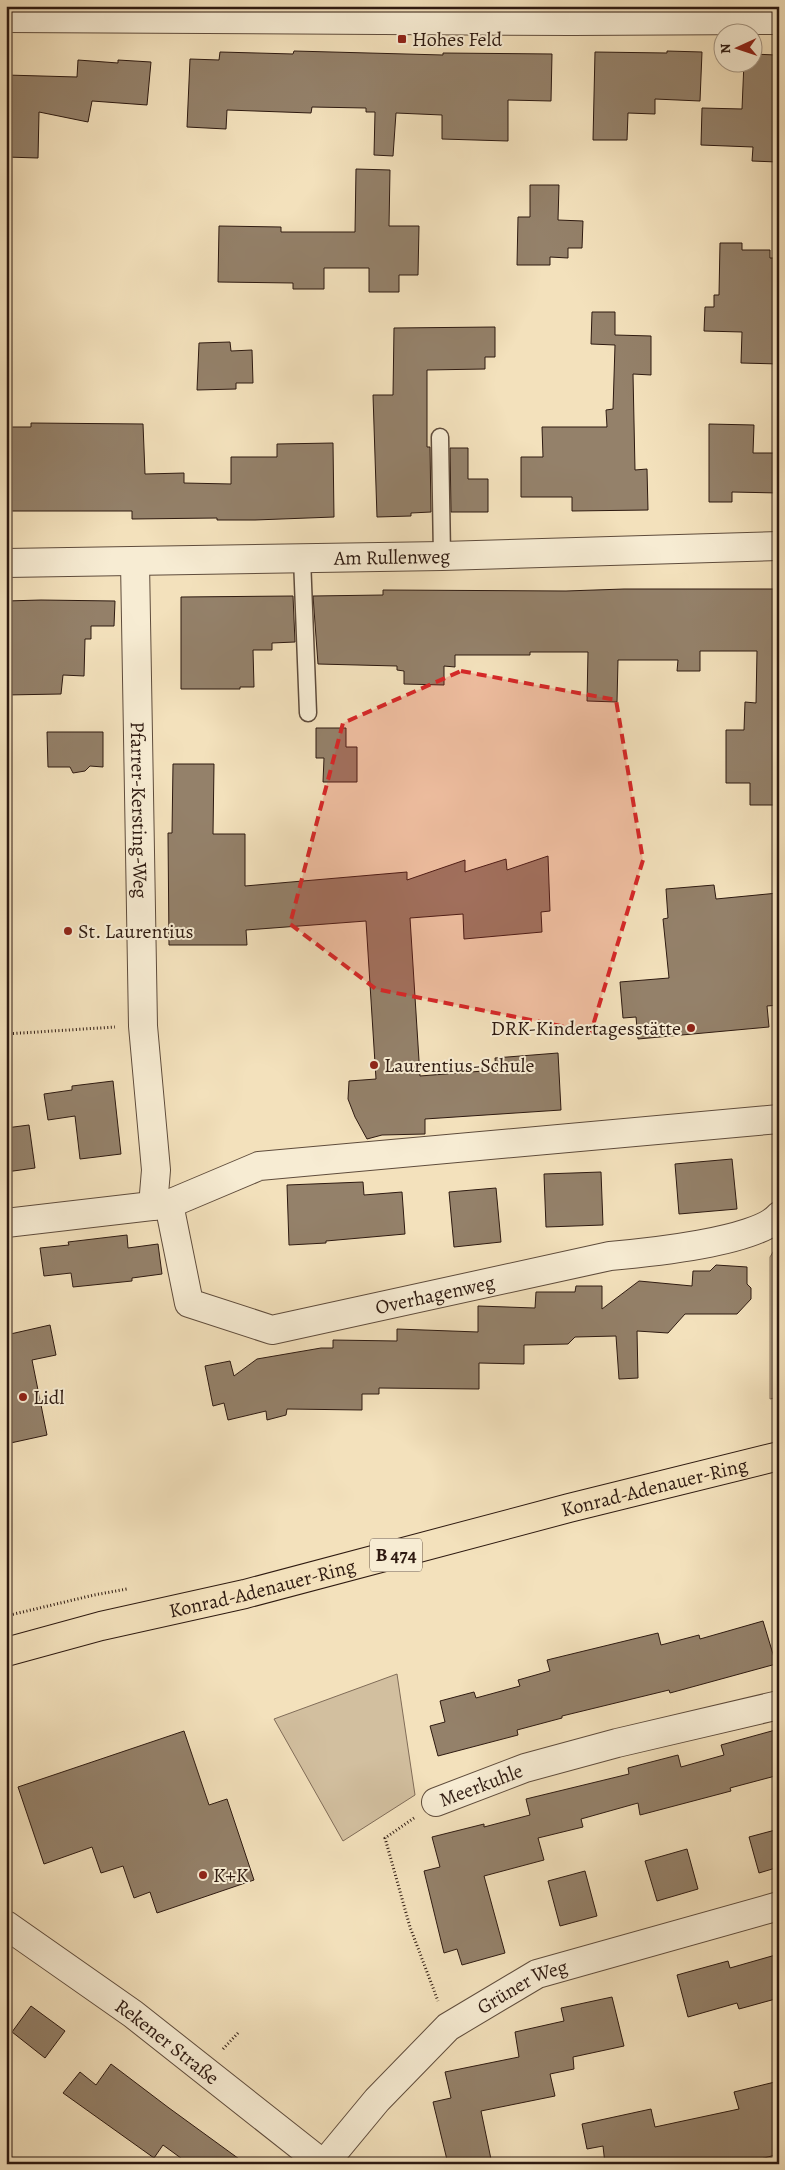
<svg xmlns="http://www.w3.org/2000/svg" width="785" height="2170" font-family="Alegreya,serif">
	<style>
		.green { fill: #d2bf9f; stroke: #806c58 }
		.building { fill: #94816a; stroke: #2e1a11 }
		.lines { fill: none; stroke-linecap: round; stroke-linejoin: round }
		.service-casing { stroke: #5f4c3c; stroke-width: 19 }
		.minor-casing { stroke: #5f4c3c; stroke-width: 30 }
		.tertiary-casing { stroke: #5f4c3c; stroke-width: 30 }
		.primary-casing { stroke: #2e1a11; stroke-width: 30 }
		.path { stroke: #2e1a11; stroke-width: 3; stroke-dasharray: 1 2.5; stroke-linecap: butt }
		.service { stroke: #f7ecd3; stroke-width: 16 }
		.minor { stroke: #f7ecd3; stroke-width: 28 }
		.tertiary { stroke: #f7ecd3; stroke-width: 28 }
		.primary { stroke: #f3e1bc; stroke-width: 28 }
		.marked { fill: #d62828; fill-opacity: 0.2; stroke: #d62828; stroke-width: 4; stroke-dasharray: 10 6; stroke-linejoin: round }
		.poi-dot { fill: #8f2418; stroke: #f7ecd3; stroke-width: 2 }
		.labels { text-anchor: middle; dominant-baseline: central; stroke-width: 4; stroke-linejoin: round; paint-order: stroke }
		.shield { fill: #f7ecd3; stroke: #6a594b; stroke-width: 1 }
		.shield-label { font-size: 19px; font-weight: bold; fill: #2e1a11 }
		.poi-label { font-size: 20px; fill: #2e1a11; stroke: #f7ecd3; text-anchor: start }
		.street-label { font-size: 20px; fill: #2e1a11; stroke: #f7ecd3 }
	</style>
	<rect width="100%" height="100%" fill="#f3e1bc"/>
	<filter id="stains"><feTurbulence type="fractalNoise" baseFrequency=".004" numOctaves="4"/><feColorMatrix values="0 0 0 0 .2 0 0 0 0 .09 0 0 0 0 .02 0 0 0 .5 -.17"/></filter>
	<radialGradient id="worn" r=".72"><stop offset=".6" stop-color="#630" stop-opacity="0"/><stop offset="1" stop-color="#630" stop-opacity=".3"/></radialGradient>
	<g class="green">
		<polygon points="779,1242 779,1397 770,1399 770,1257"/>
		<polygon points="397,1674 415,1795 343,1841 274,1719"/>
	</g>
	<g class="building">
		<polygon points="294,51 443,55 443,53 552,54 551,101 508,100 508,141 442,139 442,115 396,113 393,156 374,155 375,112 366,112 366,108 312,107 311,113 227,110 226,129 187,127 190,59 219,60 220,52 293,54"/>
		<polygon points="667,51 702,52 700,101 655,99 655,114 628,113 627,140 593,140 595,52 667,53"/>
		<polygon points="752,54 777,55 774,135 777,135 777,162 752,161 753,147 701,145 702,108 742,109 744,62 752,62"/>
		<polygon points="78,60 118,63 118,60 151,62 147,105 92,101 88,122 39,112 38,158 6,157 6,75 77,77"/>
		<polygon points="356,169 390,170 389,226 419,226 418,275 399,275 399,292 369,292 369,268 324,268 324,289 293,289 293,283 218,282 219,226 281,227 281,232 355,232"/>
		<polygon points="530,185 559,185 558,220 583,221 582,248 568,248 568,258 550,257 550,265 517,265 518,217 530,217"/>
		<polygon points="720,243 742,243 742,250 770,250 770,258 779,258 779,364 741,363 742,332 704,331 705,307 714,307 714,295 719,295"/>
		<polygon points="592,312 615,312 615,335 651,336 651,375 633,374 635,470 647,469 648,510 572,511 572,497 521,497 521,457 543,457 542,427 607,427 606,410 613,409 615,345 591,344"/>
		<polygon points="495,327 495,357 485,357 485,369 427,370 427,447 430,447 431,512 411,513 411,516 377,517 373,395 393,395 394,328"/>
		<polygon points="230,342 231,351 252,350 253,383 236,383 236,389 197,390 199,343"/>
		<polygon points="31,423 143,424 145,474 184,473 184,483 231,484 231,457 277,457 277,444 333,443 334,517 255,520 217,520 217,518 132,519 132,511 6,511 6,427 31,427"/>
		<polygon points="709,424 754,425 753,453 779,453 778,493 732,492 732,502 709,502"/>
		<polygon points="450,448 468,448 468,479 488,479 488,512 451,512"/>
		<polygon points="624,589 779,589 779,805 750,805 750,783 726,783 726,730 744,730 745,702 756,703 757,651 700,651 700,671 677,671 678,660 618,660 617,702 587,701 588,652 530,652 530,655 455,655 455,667 444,666 444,685 404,684 404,671 397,670 397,666 318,664 313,596 383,595 383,590 566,591"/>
		<polygon points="293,596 295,642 272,643 272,650 253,650 254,687 240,687 240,689 181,689 181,597"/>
		<polygon points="41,600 115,601 114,626 91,626 91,639 85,639 84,676 63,675 61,694 6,695 6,601"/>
		<polygon points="316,728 346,728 346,747 357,747 357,782 323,782 324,758 316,758"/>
		<polygon points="47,732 103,732 103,767 90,766 85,771 73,773 70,767 48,767"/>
		<polygon points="173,764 214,764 213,834 245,834 245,886 407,872 407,880 465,860 465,872 506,859 507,870 548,856 550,911 541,912 542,932 464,939 463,914 410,918 420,1076 496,1070 495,1058 558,1053 561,1110 425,1119 425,1134 382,1135 367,1139 355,1117 348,1099 349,1081 376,1079 366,921 246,930 247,945 169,945 168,833 172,833"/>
		<polygon points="714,885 716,899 778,893 779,950 775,950 779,1005 767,1006 769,1027 638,1039 636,1017 623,1018 620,982 669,978 663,919 668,918 666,889"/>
		<polygon points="113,1081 121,1154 80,1159 75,1116 48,1120 44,1094 72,1090 72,1086"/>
		<polygon points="29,1125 35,1168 6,1172 6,1128"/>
		<polygon points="732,1159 737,1209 679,1214 675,1164"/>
		<polygon points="601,1172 603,1225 546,1227 544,1174"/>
		<polygon points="363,1182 364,1195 402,1192 405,1234 326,1241 326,1243 289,1245 287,1185"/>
		<polygon points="496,1188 501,1242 454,1247 449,1192"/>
		<polygon points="127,1235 128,1248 158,1244 162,1274 132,1278 132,1281 73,1287 71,1273 44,1276 40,1248 69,1245 68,1242"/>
		<polygon points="716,1265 747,1267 747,1284 751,1288 751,1299 737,1314 685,1314 668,1333 637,1331 638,1378 619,1379 616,1336 575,1337 568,1344 524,1345 524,1364 479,1363 479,1389 379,1388 379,1394 362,1394 362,1410 287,1409 286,1415 267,1420 266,1411 228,1420 224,1403 213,1406 205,1366 230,1361 234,1376 257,1359 321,1348 333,1348 333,1340 397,1341 397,1329 478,1332 478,1306 535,1308 536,1292 575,1292 576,1286 602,1286 602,1309 639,1281 692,1286 693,1271 710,1271"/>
		<polygon points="50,1325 56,1355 32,1360 47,1435 6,1444 6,1335"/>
		<polygon points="763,1621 776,1664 670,1693 669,1690 562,1716 562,1718 517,1730 518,1735 438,1756 430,1726 445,1722 440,1701 474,1692 476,1698 520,1686 518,1680 550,1671 547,1660 658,1633 661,1645 699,1635 700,1639"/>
		<polygon points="779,1729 779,1775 730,1788 731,1791 640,1815 638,1803 581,1819 583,1827 538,1838 544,1860 484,1876 505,1953 462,1965 457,1949 444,1953 424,1871 440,1867 432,1837 484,1824 484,1827 530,1815 526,1799 629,1774 628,1768 678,1755 681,1767 724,1755 721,1745"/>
		<polygon points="184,1731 209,1805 227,1799 254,1880 157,1913 150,1892 134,1898 123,1866 101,1873 92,1847 44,1864 18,1787"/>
		<polygon points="779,1829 779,1867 759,1873 749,1837"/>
		<polygon points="687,1849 698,1889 657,1901 645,1861"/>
		<polygon points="585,1871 597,1916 560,1926 548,1881"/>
		<polygon points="779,1954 779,1998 739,2009 737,2003 688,2017 677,1975 728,1961 730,1968"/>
		<polygon points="612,1997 624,2046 573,2057 574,2069 550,2074 555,2096 481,2111 492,2164 448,2164 433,2102 451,2098 445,2072 519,2057 515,2032 564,2021 561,2008"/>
		<polygon points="31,2006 65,2031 45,2058 12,2032"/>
		<polygon points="111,2064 169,2108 246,2164 189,2164 163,2145 154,2158 63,2093 80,2072 96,2085"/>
		<polygon points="779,2081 779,2154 742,2164 605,2164 603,2146 587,2149 582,2124 651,2109 655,2127 739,2109 734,2092"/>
	</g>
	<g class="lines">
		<g class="service-casing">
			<g id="service">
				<polyline points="440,437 442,556"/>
				<polyline points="302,558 308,713"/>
			</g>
		</g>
		<g class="minor-casing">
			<g id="minor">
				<polyline points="6,18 572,21 779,20"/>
				<path id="s1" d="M135 562 143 1026 156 1170 153 1206"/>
				<path id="s2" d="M6 563 442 556 779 546"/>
				<path id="s3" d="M169 1204 189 1303 272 1330 610 1256C645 1253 757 1242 779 1216"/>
				<polyline points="6,1223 169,1204 259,1166 779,1119"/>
				<path id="s4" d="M436 1802 525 1768 617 1743 779 1705"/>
				<path id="s5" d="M324 2164 377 2100 448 2027 537 1974 779 1906"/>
			</g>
		</g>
		<g class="tertiary-casing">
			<g id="tertiary">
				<path id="s6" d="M6 1925 133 2014 323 2164"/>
			</g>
		</g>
		<g class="primary-casing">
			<g id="primary">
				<path id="s7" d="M6 1652 101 1626 245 1594 569 1508 779 1456"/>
			</g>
		</g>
		<g class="path">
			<polyline points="6,1034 115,1027"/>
			<polyline points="6,1616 94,1595 127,1589"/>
			<polyline points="414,1818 385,1838 410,1927 438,2001"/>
			<polyline points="223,2049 238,2033"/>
		</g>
		<use href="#service" class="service"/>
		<use href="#minor" class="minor"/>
		<use href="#tertiary" class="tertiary"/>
		<use href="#primary" class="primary"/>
	</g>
	<path class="marked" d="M461 671 616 700 643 860 591 1032 376 989 290 924 343 723Z"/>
	<g class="poi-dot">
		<rect x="397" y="34" width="10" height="10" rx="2.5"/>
		<circle cx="68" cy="931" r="5"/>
		<circle cx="691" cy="1028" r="5"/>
		<circle cx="374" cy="1065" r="5"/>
		<circle cx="23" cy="1397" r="5"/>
		<circle cx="203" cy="1875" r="5"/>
	</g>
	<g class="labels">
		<rect class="shield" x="370" y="1538.5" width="52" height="33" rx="4"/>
		<g class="shield-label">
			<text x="396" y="1555">B 474</text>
		</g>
		<g class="poi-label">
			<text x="412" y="39">Hohes Feld</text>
			<text x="78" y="931">St. Laurentius</text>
			<text x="681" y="1028" text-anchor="end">DRK-Kindertagesstätte</text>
			<text x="384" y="1065">Laurentius-Schule</text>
			<text x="33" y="1397">Lidl</text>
			<text x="213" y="1875">K+K</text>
		</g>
		<g class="street-label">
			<text stroke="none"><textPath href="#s2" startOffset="386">Am Rullenweg</textPath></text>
			<text stroke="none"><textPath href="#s1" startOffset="248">Pfarrer-Kersting-Weg</textPath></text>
			<text stroke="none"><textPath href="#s3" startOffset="355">Overhagenweg</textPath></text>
			<text stroke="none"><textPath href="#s7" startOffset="669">Konrad-Adenauer-Ring</textPath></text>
			<text stroke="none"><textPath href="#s7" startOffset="264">Konrad-Adenauer-Ring</textPath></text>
			<text stroke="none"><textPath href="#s4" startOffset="48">Meerkuhle</textPath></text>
			<text stroke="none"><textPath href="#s5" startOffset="270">Grüner Weg</textPath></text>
			<text stroke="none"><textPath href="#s6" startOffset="199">Rekener Straße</textPath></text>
		</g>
	</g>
	<rect width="785" height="2170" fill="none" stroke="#f3e1bc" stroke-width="25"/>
	<rect x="8" y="8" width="770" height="2155" fill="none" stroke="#2e1a11" stroke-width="2.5"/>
	<rect x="12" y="12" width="760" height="2145" fill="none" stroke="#2e1a11"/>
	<g transform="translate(738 48) rotate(267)"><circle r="24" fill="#f7ecd3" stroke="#a79885"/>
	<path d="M0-4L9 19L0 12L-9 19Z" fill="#8f2418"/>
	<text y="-8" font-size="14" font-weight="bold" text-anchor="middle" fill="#2e1a11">N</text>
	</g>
	<rect width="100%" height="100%" filter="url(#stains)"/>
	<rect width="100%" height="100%" fill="url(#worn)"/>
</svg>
